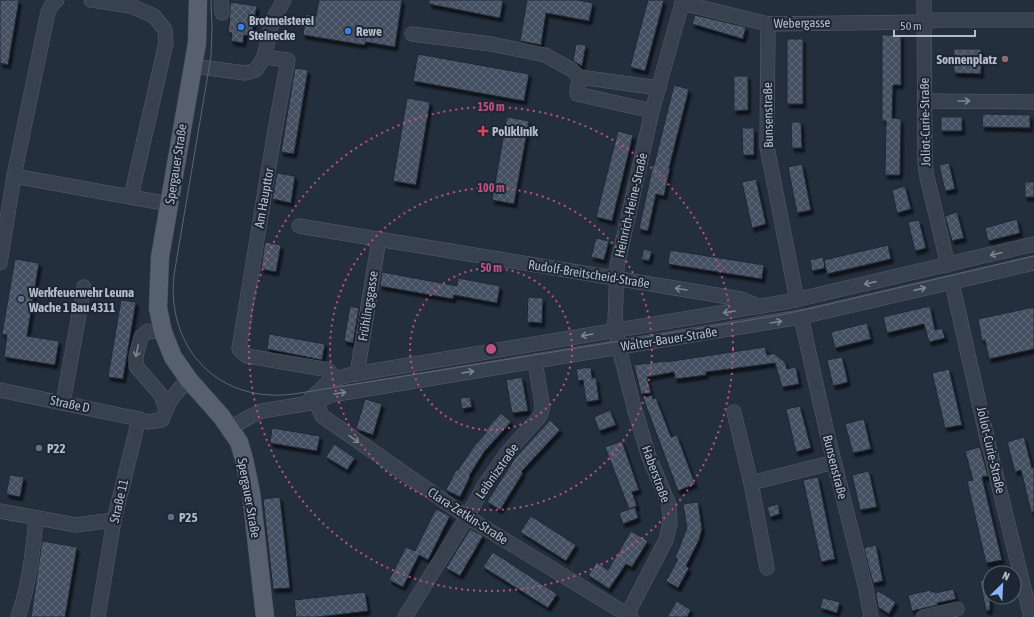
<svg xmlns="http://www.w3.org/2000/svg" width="1034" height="617" font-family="'Asap Condensed',sans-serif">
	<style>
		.building { fill: url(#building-cross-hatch); stroke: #1f2835; filter: url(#shadow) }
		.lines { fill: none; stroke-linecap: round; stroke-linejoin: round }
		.minor-casing { stroke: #565f6c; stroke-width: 15 }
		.major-casing { stroke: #414a57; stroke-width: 19 }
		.minor { stroke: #38414e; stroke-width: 14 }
		.major { stroke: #56606e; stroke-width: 18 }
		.tram { stroke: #5a6575; stroke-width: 1 }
		.oneway { stroke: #7c8592 }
		.ring { fill: none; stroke: #bd5182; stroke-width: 2; stroke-dasharray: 2 4 }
		.shop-dot { fill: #3f7fe0; stroke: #1d2633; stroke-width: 1.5 }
		.education-dot { fill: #8d6e63; stroke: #1d2633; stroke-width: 1.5 }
		.health-dot { fill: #e0444e; stroke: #1d2633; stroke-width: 1.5 }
		.service-dot { fill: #5c6f8a; stroke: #1d2633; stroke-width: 1.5 }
		.labels { text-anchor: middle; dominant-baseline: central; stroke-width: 4; stroke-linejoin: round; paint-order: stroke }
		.poi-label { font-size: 13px; font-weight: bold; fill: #b4bcc9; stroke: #1d2633; text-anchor: start }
		.street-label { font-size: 13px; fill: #b4bcc9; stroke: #1d2633 }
		.centre { fill: #bd5182; stroke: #1d2633; stroke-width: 2 }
		.ring-label { font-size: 12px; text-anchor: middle; font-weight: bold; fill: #bd5182; stroke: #1d2633; stroke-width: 4; stroke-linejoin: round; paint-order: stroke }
	</style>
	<defs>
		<pattern id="building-cross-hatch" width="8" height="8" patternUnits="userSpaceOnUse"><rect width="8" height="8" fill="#455162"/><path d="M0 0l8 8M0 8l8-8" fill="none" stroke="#5d6877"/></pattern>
		<filter id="shadow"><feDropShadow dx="2.5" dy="4" stdDeviation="1" flood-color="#0009"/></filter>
	</defs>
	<rect width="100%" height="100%" fill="#242f3e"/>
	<g class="building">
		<polygon points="0,0 19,0 8,65 0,63"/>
		<polygon points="319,0 402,0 395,47 366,42 364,45 303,35 306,14 316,16"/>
		<polygon points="429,0 503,0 500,18 429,4"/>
		<polygon points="527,0 577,0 593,3 589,21 546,13 541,45 520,41"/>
		<polygon points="648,0 664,0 645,71 630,67"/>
		<polygon points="230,2 257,6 251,36 244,35 243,43 231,41 232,33 228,32 230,18 229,18 230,13"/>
		<polygon points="695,15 746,27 743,39 692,24"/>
		<polygon points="882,35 901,35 901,85 893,85 892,118 901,119 900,175 885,175 886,121 882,121"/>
		<rect x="787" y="39" width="16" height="65"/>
		<polygon points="576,44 586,45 582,66 573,61"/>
		<polygon points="954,49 981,49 981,74 954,73"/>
		<polygon points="418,54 529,74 524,101 413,81"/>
		<polygon points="295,68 308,70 294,154 281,152"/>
		<polygon points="734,76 748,76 748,110 734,111"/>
		<polygon points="674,85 689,89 669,168 670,168 664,196 656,194 648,231 639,229 653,165 654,165"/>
		<polygon points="407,98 430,102 416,185 393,181"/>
		<polygon points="983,114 1030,115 1030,128 982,127"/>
		<polygon points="507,117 529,121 514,204 492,200"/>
		<rect x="941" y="117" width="21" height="14"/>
		<polygon points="791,122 801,122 802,148 792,148"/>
		<polygon points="742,128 754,128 754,155 743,155"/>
		<polygon points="618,131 633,135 612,221 596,217"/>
		<polygon points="949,163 955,189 945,191 939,165"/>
		<polygon points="802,164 811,210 797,213 788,167"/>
		<polygon points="277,173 295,176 291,203 272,199"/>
		<polygon points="756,179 766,224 752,228 742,182"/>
		<rect x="1025" y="182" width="9" height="15"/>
		<polygon points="905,186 911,209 897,213 892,190"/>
		<polygon points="957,212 964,238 952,241 945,216"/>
		<polygon points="1017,219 1020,233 988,241 985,228"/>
		<polygon points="919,220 926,248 915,251 908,222"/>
		<polygon points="596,238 609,241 604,260 591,257"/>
		<polygon points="265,242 281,245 276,272 261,269"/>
		<polygon points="888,245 891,259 827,274 824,260"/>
		<polygon points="644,249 652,251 649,261 641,259"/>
		<polygon points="670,250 764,265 762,279 668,264"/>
		<polygon points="823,257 825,268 812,271 810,260"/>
		<polygon points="15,259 39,263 27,336 59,341 55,365 4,357 7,335 2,334"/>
		<polygon points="382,272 457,286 458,278 500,286 497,303 454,295 453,299 380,286"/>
		<polygon points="528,297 543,298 542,323 527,322"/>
		<polygon points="121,300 136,302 123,379 108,377"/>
		<polygon points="350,306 359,308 353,343 344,341"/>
		<polygon points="930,306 935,330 942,328 945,338 929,342 924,324 887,333 883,317"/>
		<polygon points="1034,307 1034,349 989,359 985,340 982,341 978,319"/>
		<polygon points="867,323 871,339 835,348 831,332"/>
		<polygon points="269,334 325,344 322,360 267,349"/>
		<polygon points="765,347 767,355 773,354 772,352 785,362 787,369 796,367 799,384 782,387 775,363 706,372 706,375 675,379 674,372 647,377 651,393 641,394 634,365 666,361 666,362"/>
		<polygon points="842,357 848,382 833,386 827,360"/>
		<polygon points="591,367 592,378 596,378 599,400 586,402 583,380 578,381 576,369"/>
		<polygon points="949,369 962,425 945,428 932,373"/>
		<polygon points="522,377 528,411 512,413 506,380"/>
		<polygon points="652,395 653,399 656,398 671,437 677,435 695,484 678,491 643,398"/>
		<polygon points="470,397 472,407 462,409 460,398"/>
		<polygon points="365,399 382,404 373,435 356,429"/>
		<polygon points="800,406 811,448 796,452 786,409"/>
		<polygon points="610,410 616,425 599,431 594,417"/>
		<polygon points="501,413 511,422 484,452 469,476 470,477 460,497 446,490 456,470 458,470 475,445 487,432 485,431"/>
		<polygon points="864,419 871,449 853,453 845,424"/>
		<polygon points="550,420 560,430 521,472 523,473 500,510 487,502 515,458"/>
		<polygon points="272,428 320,436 317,451 270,443"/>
		<polygon points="1024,437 1032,468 1034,467 1034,512 1031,512 1021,470 1015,472 1007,442"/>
		<polygon points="622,441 639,490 632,492 637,506 629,509 605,447"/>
		<polygon points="334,444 355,458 347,470 326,457"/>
		<polygon points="980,447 988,476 982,477 1002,560 986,563 967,481 973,480 965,451"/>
		<polygon points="869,471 877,507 860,510 852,475"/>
		<polygon points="10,475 24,477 20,497 6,494"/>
		<polygon points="818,477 835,559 821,562 803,480"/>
		<polygon points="280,497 290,588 273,589 263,499"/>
		<polygon points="698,502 702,529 699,540 686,566 689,568 678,588 666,581 678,559 675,558 687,528 683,504"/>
		<polygon points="778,504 780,514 770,517 767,507"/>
		<polygon points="635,507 638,518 623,524 619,513"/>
		<polygon points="436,509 450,516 428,560 419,555 403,587 389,580 406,547 415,551"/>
		<polygon points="531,516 576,545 566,561 520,532"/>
		<polygon points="470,529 483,536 460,576 446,568"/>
		<polygon points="631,531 648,541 632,567 626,564 609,589 588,575 597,562 608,570"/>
		<polygon points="42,541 77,547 65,617 31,617"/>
		<polygon points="876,545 883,581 873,583 864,548"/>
		<polygon points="493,552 557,594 548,608 483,567"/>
		<polygon points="990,579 990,610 986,611 980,581"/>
		<polygon points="953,589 956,599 937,603 938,605 912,611 908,595 931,590 931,592 935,591 935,593"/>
		<polygon points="878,591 896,602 889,614 878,607 876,594"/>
		<polygon points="365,592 368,611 317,617 296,617 294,600"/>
		<polygon points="823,598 840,602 837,613 820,608"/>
		<polygon points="677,601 691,610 687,617 667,617"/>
	</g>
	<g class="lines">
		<g class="minor-casing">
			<g id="minor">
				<polyline points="91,0 131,6 154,16 165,30 166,43 131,197"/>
				<polyline points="221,0 222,13"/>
				<polyline points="924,0 925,163 927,177 948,265"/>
				<polyline points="682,3 768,24 924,22 937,20 1034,20"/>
				<polyline points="768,24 767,147 797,300"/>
				<polyline points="412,34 491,44 545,55 572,70 579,77 577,94 652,111"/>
				<polyline points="264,57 288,60 275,130 239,349 247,356 324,369 330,372 335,379"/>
				<polyline points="193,66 245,73 256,70 264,57 273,19 284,0"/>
				<polyline points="579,77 659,88"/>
				<polyline points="925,101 1034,102"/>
				<polyline points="14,176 169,204"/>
				<polyline points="299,226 741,299 751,303 759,307"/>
				<polyline points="0,263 14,176 48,12 53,3 57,0"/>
				<polyline points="952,283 987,438 1031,617"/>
				<polyline points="801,317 827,433 866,589 871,617"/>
				<polyline points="163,332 148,331 141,337 136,356 136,366 161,395 166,410"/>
				<polyline points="357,374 379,239"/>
				<polyline points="0,390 139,419"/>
				<polyline points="310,399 331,380 349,375 791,301 1034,244"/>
				<polyline points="316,402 322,416 467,517 631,617"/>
				<polyline points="63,403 84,287"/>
				<polyline points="734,412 751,483 834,462"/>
				<polyline points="231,428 249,417 262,411 316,402 331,395 801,317 1034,263"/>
				<polyline points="751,483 767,568"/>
				<polyline points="0,511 76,525 114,520"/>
				<path d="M18 617C29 585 33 552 36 519"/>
				<path d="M98 617 114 520 139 419 147 422 162 420C169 401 174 393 189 380"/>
				<polyline points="405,617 467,517 484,486 507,453 540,416 542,410 542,404 535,361"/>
				<polyline points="626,617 666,540 670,523 669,505 649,457 634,407 619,348 615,322 617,266 652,111 683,0"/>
				<polyline points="923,617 957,609"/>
			</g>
		</g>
		<g class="major-casing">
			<polyline id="major" points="198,0 197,43 160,257 158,308 163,332 173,357 189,380 221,416 239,442 244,459 251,492 265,617"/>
		</g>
		<use href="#minor" class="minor"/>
		<use href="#major" class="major"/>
		<path class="tram" d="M211 0 212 29 211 56 174 275C166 349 219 404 294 394L775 316 813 308 1034 256"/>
	</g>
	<defs><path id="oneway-shaft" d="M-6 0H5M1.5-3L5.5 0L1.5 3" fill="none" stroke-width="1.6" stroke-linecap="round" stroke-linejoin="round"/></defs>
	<g class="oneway">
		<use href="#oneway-shaft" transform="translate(964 101)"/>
		<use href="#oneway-shaft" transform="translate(996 254) rotate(166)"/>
		<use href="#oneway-shaft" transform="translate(870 283) rotate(167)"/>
		<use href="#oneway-shaft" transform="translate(681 289) rotate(-171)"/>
		<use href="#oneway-shaft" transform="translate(920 289) rotate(-13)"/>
		<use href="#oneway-shaft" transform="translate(729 312) rotate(171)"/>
		<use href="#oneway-shaft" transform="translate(776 322) rotate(-9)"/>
		<use href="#oneway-shaft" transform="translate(587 335) rotate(170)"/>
		<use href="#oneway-shaft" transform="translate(137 351) rotate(102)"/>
		<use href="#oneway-shaft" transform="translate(468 372) rotate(-9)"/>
		<use href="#oneway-shaft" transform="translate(340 393) rotate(-9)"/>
		<use href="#oneway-shaft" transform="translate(354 439) rotate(35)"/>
	</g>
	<g class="ring">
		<circle cx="491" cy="349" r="81"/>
		<circle cx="491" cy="349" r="161"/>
		<circle cx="491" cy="349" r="242"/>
	</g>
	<g class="shop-dot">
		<circle cx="241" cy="27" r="4"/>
		<circle cx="348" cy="31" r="4"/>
	</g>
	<circle class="education-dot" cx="1005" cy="59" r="4"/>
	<path class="health-dot" d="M481 125h4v4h4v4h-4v4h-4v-4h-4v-4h4z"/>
	<g class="service-dot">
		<circle cx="21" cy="299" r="4"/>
		<circle cx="39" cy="448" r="4"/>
		<circle cx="171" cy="517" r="4"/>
	</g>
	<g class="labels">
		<g class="poi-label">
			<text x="249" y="20">Brotmeisterei<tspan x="249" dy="15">Steinecke</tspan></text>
			<text x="356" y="31">Rewe</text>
			<text x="997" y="59" text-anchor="end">Sonnenplatz</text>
			<text x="492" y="131">Poliklinik</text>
			<text x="29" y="292">Werkfeuerwehr Leuna<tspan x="29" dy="15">Wache 1 Bau 4311</tspan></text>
			<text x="47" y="448">P22</text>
			<text x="179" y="517">P25</text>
		</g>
		<g class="street-label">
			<text transform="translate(802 23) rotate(-1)">Webergasse</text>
			<text transform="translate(768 115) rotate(-91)">Bunsenstraße</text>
			<text transform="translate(925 122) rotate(-91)">Joliot-Curie-Straße</text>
			<text transform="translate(176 164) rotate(-81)">Spergauer Straße</text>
			<text transform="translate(264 198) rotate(-80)">Am Haupttor</text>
			<text transform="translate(631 205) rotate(-77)">Heinrich-Heine-Straße</text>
			<text transform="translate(589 274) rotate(9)">Rudolf-Breitscheid-Straße</text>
			<text transform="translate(368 306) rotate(-81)">Frühlingsgasse</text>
			<text transform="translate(669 339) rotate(-9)">Walter-Bauer-Straße</text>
			<text transform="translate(70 404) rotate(12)">Straße D</text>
			<text transform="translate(991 450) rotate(77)">Joliot-Curie-Straße</text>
			<text transform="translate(835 467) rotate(76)">Bunsenstraße</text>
			<text transform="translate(497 471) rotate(-55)">Leibnizstraße</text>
			<text transform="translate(656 474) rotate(70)">Haberstraße</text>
			<text transform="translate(249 498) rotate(80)">Spergauer Straße</text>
			<text transform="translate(119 501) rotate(-77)">Straße 11</text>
			<text transform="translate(468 516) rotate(33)">Clara-Zetkin-Straße</text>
		</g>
	</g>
	<circle cx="491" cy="349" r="6" class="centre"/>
	<g class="ring-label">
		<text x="491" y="111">150 m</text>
		<text x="491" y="192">100 m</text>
		<text x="491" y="272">50 m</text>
	</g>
	<g transform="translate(1002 585) rotate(24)"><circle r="19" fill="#1d2633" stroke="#59626f"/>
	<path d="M0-3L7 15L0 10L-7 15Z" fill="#8ab4f8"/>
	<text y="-6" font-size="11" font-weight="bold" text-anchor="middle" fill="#b4bcc9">N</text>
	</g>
	<path d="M894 30v6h81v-6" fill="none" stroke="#b4bcc9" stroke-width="2"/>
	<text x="900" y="30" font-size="12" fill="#b4bcc9" stroke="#1d2633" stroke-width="3" paint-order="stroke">50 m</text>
</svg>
